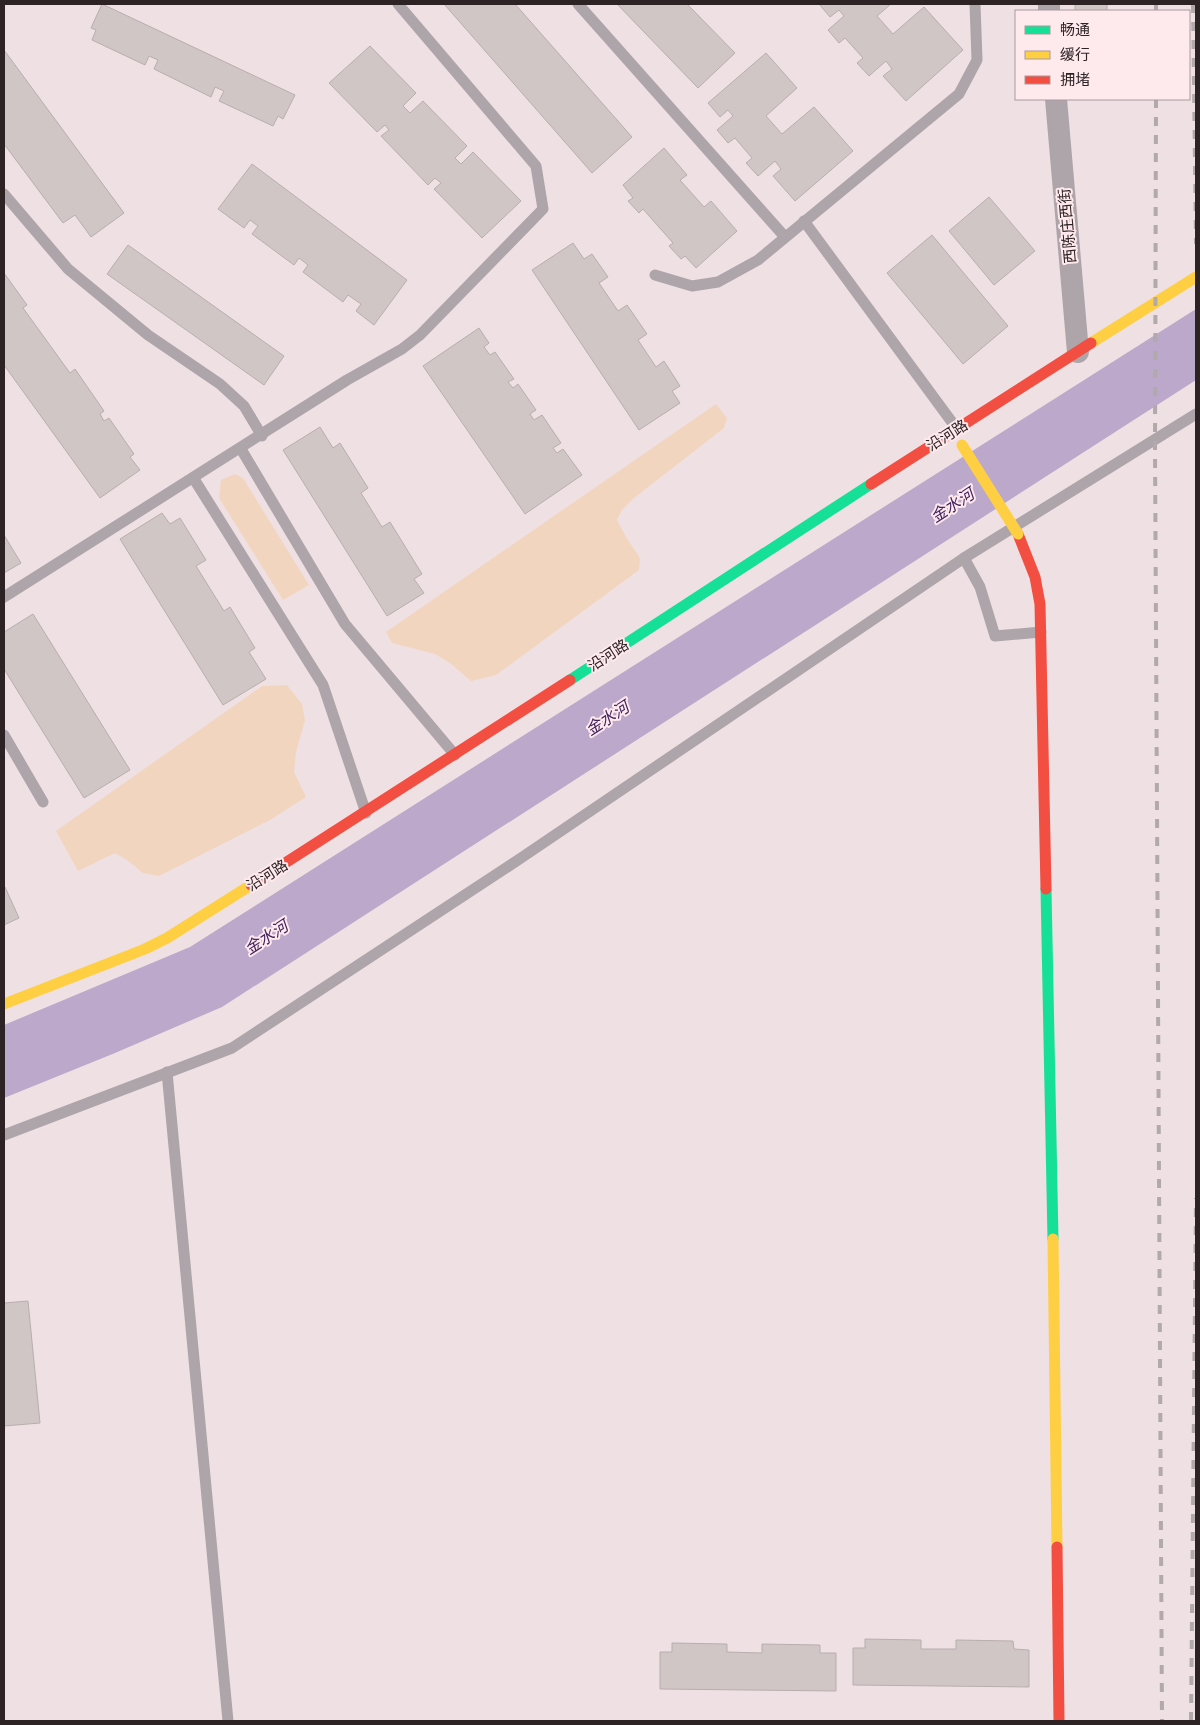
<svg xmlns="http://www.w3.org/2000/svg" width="1200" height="1725" font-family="Manrope,'Noto Sans SC',sans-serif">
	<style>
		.green { fill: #f2d5bf }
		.water { fill: #bba8ca }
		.building { fill: #d1c6c6; stroke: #b9aeae }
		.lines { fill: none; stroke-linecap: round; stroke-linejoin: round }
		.lane { stroke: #aea5aa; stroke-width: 11 }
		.street { stroke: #aea5aa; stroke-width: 22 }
		.fast { stroke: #16e098; stroke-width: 11 }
		.slow { stroke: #ffcf43; stroke-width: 11 }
		.jam { stroke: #f24e42; stroke-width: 11 }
		.rail { stroke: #b2a9ac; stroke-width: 4; stroke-dasharray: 9 9; stroke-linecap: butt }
		.slow-bridge { stroke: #ffcf43; stroke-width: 11 }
		.labels { text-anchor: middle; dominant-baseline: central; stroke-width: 4; stroke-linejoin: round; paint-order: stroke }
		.street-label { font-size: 15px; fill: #2d2325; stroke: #fee9ed }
		.water-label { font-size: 16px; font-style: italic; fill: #40225d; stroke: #fee9ed }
	</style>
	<rect width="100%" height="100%" fill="#efe0e3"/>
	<g class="green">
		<polygon points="716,404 727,418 724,428 634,498 622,510 617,520 626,537 640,558 639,570 496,675 471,681 450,663 435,654 392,643 386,632"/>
		<polygon points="235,474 243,478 309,585 283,600 219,498 221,480"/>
		<polygon points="287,685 302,704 305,720 296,752 294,772 306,797 270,820 159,876 143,873 127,860 115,853 78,871 56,831 262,686"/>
	</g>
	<polygon class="water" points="1196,309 1196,380 222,1007 115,1053 4,1098 4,1025 190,947"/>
	<g class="building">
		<polygon points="102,4 295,95 283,119 278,116 273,126 219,101 224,91 215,87 211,97 154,69 158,60 149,56 145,65 92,40 96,30 91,28"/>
		<polygon points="444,4 515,4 632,137 592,173"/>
		<polygon points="617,4 687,4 735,53 698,88"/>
		<polygon points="819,4 891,4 877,16 893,34 924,7 963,50 906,101 883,76 892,69 886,61 869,76 857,63 863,58 845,38 839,43 828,30 844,16 839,10 830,17"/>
		<rect x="1075" y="4" width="32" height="7"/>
		<polygon points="370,46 416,93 403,106 410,113 423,101 467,146 455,158 461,164 473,152 521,201 482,238 434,189 441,183 435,178 428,185 381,136 389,130 385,125 377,132 329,83"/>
		<polygon points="4,50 124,213 91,237 75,215 63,223 4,144"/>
		<polygon points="766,53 797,88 766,116 782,134 814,107 853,151 795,201 773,176 781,169 775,161 758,176 746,163 752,158 735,138 728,143 717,130 733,116 728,110 720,117 708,103"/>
		<polygon points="664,148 687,175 680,180 704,207 711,201 737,231 696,268 685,256 681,259 669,246 673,243 643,209 639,213 628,201 633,198 623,185"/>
		<polygon points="252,164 407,280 374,325 356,311 361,304 348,295 343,302 303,272 308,265 299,258 294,265 252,234 258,226 250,220 244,228 218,209"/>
		<polygon points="989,197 1035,251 994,285 949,231"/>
		<polygon points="932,235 1008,326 963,364 887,273"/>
		<polygon points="573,243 584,259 592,254 608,277 599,283 618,311 627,305 647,334 638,340 656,367 664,361 680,386 672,391 680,403 639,430 532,270"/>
		<polygon points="128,245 284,356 264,385 107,274"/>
		<polygon points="4,273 27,305 23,308 70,373 75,369 104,411 100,414 104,421 109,418 134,454 130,457 140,470 100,498 4,365"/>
		<polygon points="479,328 489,343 484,347 490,355 495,352 514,379 508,382 513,388 518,384 536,410 530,414 534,420 542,415 561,443 553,448 557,453 563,449 582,475 525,514 423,366"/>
		<polygon points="320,427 333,448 340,443 368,488 361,493 382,527 390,522 422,574 414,579 424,593 387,616 283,450"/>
		<polygon points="162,513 170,524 180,518 206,560 196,566 224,611 230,607 255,648 249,652 266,679 223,705 120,539"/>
		<polygon points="4,535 21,563 4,573"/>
		<polygon points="33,614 130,770 84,798 4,669 4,632"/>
		<polygon points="5,887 19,918 4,925 4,888"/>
		<polygon points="28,1301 40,1423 4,1426 4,1303"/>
		<polygon points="865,1639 921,1640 921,1649 956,1649 956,1640 1013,1641 1014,1649 1029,1650 1029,1687 853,1685 853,1648 865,1648"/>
		<polygon points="672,1643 727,1644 727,1652 762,1653 762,1644 820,1645 820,1653 836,1653 836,1691 660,1689 660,1652 672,1652"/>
	</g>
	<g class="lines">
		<g class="lane">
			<polyline points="578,4 785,237"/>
			<polyline points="4,194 68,269 148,335 220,384 244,406 262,436"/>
			<polyline points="804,221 957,429"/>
			<polyline points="655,275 692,286 718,282 758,260 959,94 977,60 975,4"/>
			<polyline points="241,449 345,624 455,755"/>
			<polyline points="194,479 323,685 366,813"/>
			<polyline points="964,558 1196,414"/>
			<polyline points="4,597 347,380 402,349 420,335 543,209 536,166 398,4"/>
			<polyline points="4,735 43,802"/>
			<polyline points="167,1072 228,1721"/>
			<polyline points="4,1135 232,1048 521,858 964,558 980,587 995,636 1041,632"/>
		</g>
		<g class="street">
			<polyline points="1049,4 1049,11"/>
			<polyline points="1056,99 1078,352"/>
		</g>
		<g class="fast">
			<polyline points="570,680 871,484"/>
			<polyline points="1046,889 1053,1239"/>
		</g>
		<g class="slow">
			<polyline points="1091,343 1196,277"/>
			<polyline points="4,1004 145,949 167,938 251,885"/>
			<polyline points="1053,1239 1057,1547"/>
		</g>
		<g class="jam">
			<polyline points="871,484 1091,343"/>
			<polyline points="1018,534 1035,577 1040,604 1046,889"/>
			<polyline points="251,885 570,680"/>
			<polyline points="1057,1547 1059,1721"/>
		</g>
		<g class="rail">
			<polyline points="1156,4 1156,11"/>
			<polyline points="1193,4 1196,244"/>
			<polyline points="1156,99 1155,447 1162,1721"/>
			<polyline points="1191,1721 1196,1198"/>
		</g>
		<polyline class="slow-bridge" points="962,445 1018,534"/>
	</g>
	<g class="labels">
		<g class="street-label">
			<text transform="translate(1067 226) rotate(-95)">西陈庄西街</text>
			<text transform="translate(947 435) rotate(-32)">沿河路</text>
			<text transform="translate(608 655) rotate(-33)">沿河路</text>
			<text transform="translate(267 875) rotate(-32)">沿河路</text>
		</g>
		<g class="water-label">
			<text transform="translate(952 505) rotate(-33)">金水河</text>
			<text transform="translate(607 718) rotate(-33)">金水河</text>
			<text transform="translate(266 937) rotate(-33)">金水河</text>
		</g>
	</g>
	<rect width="1200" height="1725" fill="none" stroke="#2d2325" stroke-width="10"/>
	<rect x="1015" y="10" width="175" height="90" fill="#fee9ed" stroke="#aa9a9d"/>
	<rect x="1025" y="26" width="25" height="8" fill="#16e098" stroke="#aa9a9d"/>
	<text x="1060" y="35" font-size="15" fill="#2d2325">畅通</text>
	<rect x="1025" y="51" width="25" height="8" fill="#ffcf43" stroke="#aa9a9d"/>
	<text x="1060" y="60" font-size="15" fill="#2d2325">缓行</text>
	<rect x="1025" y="76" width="25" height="8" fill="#f24e42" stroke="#aa9a9d"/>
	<text x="1060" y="85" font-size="15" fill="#2d2325">拥堵</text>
</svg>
